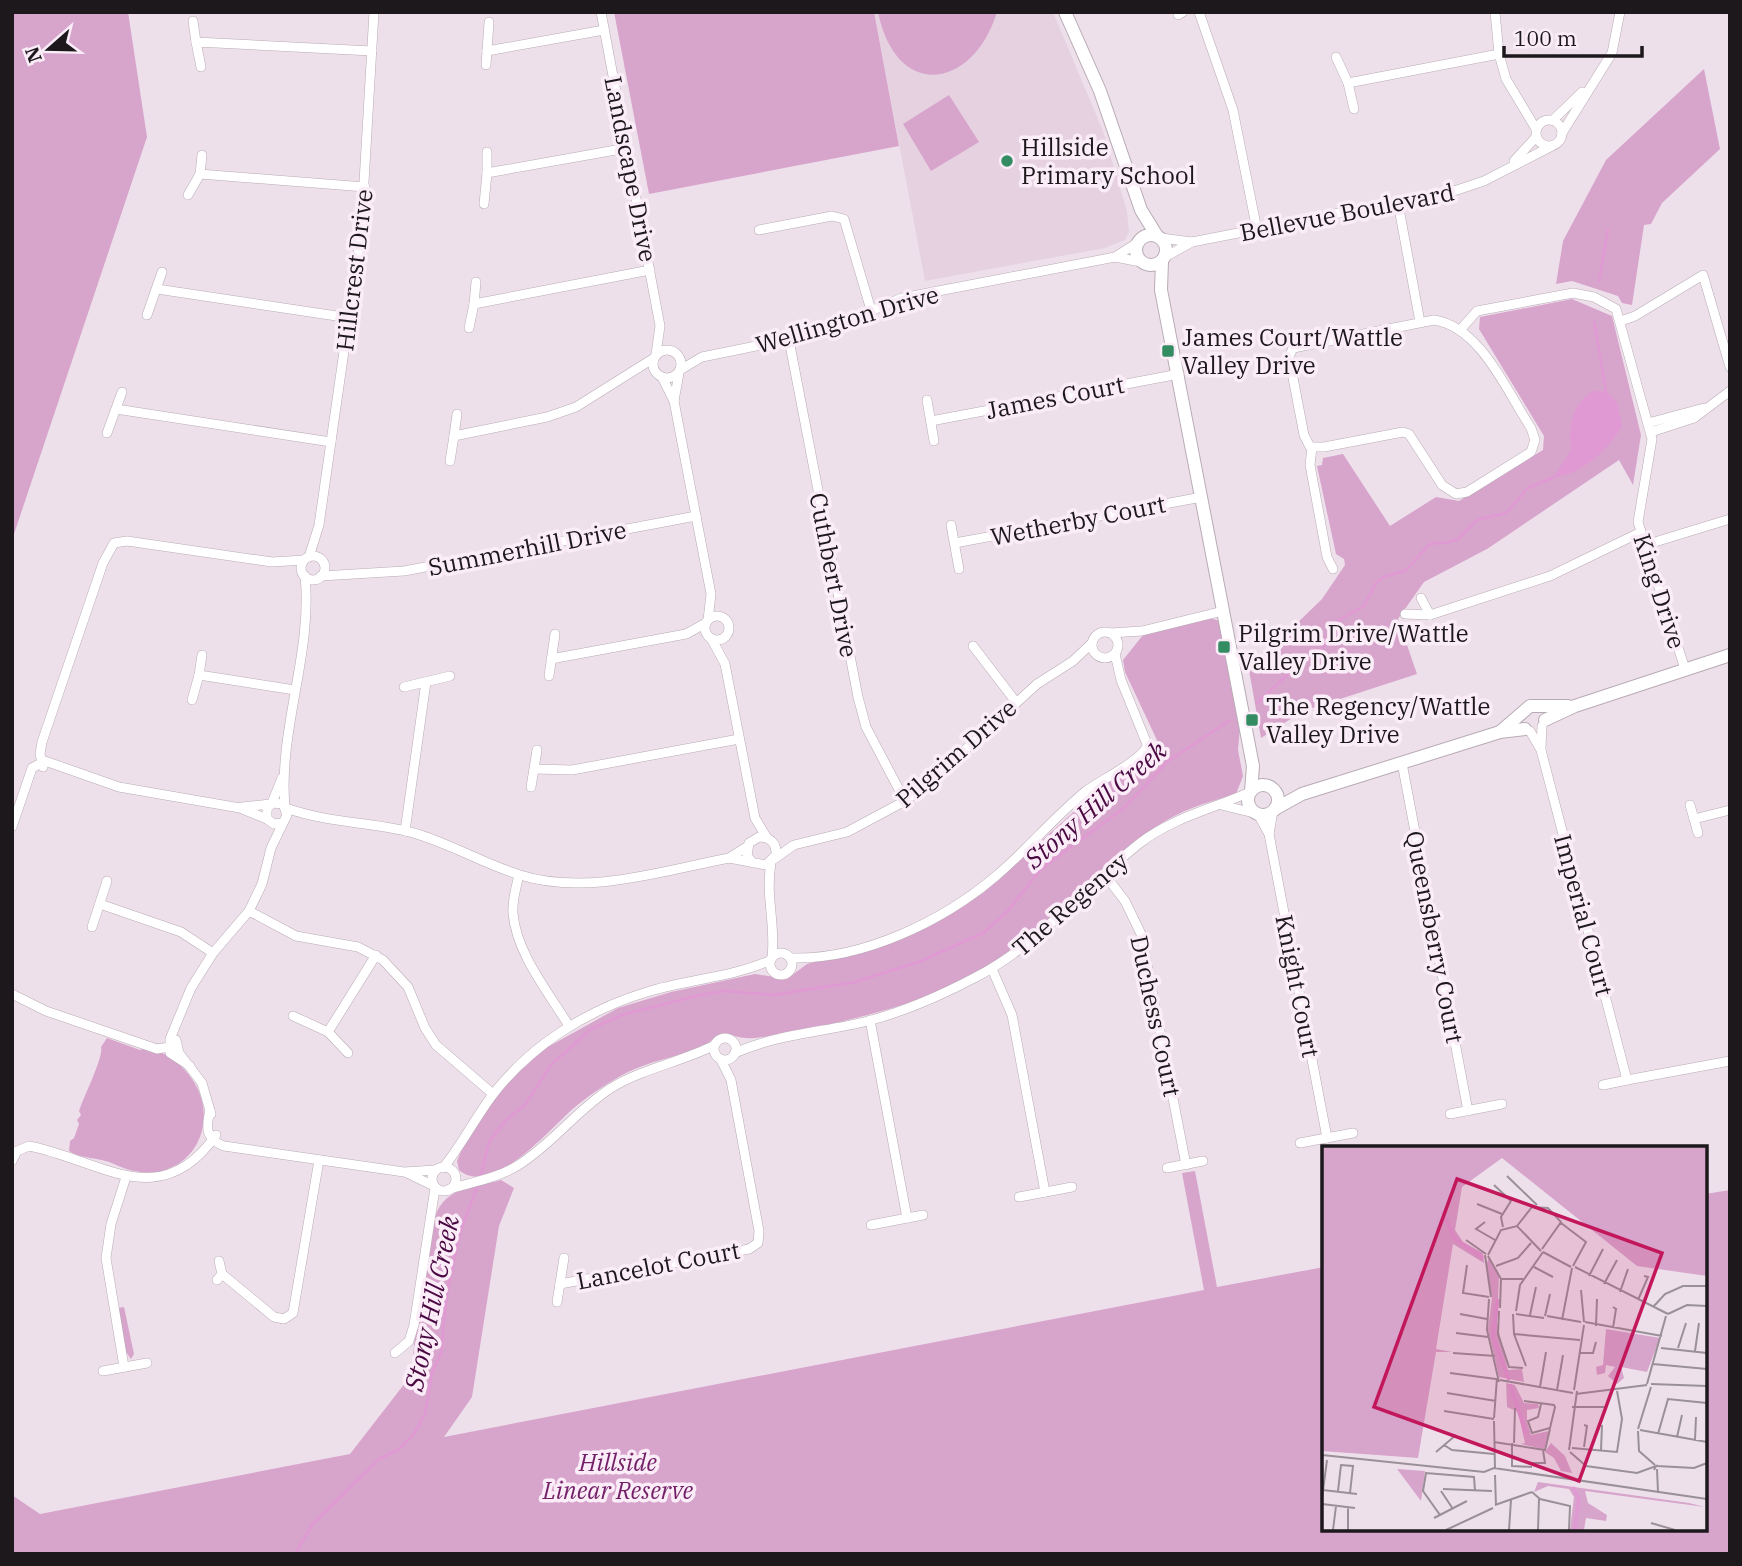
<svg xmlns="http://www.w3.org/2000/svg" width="1742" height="1566" font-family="'IBM Plex Serif',serif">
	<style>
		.built { fill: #e6d1e1 }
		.green { fill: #d7a4cc }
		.water { fill: #e199d3 }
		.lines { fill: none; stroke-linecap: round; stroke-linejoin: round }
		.stream { stroke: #e199d3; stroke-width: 2.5 }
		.street-casing { stroke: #b8abb5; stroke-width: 10 }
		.secondary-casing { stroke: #b8abb5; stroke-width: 14 }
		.street { stroke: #fff; stroke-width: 9 }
		.secondary { stroke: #fff; stroke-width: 12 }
		.poi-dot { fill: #348d62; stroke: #fbedf8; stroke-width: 2.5 }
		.labels { text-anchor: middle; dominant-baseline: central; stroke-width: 7; stroke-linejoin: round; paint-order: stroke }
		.poi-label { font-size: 24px; fill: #1d181c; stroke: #fbedf8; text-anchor: start }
		.street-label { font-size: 24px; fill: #1d181c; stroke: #fbedf8 }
		.park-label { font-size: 24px; font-style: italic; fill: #721f67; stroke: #fbedf8 }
		.water-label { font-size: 26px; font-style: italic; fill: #4a0942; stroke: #fbedf8 }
		.inset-river { fill: none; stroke: #e199d3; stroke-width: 3.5 }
		.inset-road { fill: none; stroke: #9a9098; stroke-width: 2 }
		.view { fill: #c2185b; fill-opacity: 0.15; stroke: #c2185b; stroke-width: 3.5 }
		.inset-edge { fill: none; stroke: #1d181c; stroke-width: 3.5 }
	</style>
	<rect width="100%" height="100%" fill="#eee0eb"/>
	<polygon class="built" points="874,12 1053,12 1103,131 1127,211 1129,232 1125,240 1105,248 925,281"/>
	<g class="green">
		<polygon points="12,12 128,12 147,137 12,540"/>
		<polygon points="614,12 874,12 899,146 649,194"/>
		<path d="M878 12H997C973 90 896 101 878 12Z"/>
		<polygon points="1704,69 1720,149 1662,203 1651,224 1644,225 1632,305 1622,303 1618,296 1572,281 1556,284 1563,241 1606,160"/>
		<polygon points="949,95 979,142 931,171 903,124"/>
		<polygon points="1572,299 1612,316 1641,435 1633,485 1619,460 1487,549 1424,582 1398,619 1417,674 1303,711 1261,738 1249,670 1322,599 1345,565 1344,559 1336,554 1317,466 1322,465 1323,458 1343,454 1390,526 1436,497 1459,501 1543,450 1544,436 1479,329 1480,317"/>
		<path d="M1208 618 1217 620 1224 628 1241 716 1238 750 1243 776 1236 794C1212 801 1189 807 1167 820 1095 862 1048 935 974 975 911 1008 842 1023 772 1035 764 1037 755 1039 746 1038 738 1038 728 1033 720 1035 712 1038 707 1046 698 1049 674 1057 651 1061 628 1072 609 1082 592 1093 575 1107 552 1126 493 1199 459 1170L457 1161 465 1142 490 1104 512 1078 546 1048 618 1008 671 992 755 974 787 979 807 964 874 947 959 908 983 893 1106 783 1163 753 1125 672 1123 660 1143 635Z"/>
		<path d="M107 1038 140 1050C149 1046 162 1052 170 1057 241 1108 190 1201 114 1164 100 1157 80 1159 69 1151L70 1141 74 1138 79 1124 77 1120 81 1115 79 1111C84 1096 104 1056 101 1047Z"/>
		<path d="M1195 1171 1217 1287 1324 1267V1529H1705V1194L1730 1190V1554H12V1495L40 1514 350 1454 412 1374 414 1344 435 1217C445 1186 475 1188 501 1180L514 1188 499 1226 472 1397 444 1437 1204 1290 1182 1173Z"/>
		<polygon points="124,1307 134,1354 131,1359 126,1352 118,1308"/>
	</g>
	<path class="water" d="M1593 391H1606L1617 402 1622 426C1608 450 1583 474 1554 477L1571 450C1568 426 1572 404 1593 391Z"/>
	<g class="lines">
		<g class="stream">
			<polyline points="1599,281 1608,230"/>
			<polyline points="1594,322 1606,391"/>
			<polyline points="1257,703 1304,659 1322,649 1336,622 1364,606 1376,583 1383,577 1405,571 1430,544 1449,542 1458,539 1477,520 1506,513 1528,488 1554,477"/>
			<polyline points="480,1179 489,1142 506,1120 525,1105 551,1065 591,1029 622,1015 700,995 725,991 773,995 855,982 921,961 983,933 1007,912 1041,869 1125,807 1168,761 1229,721"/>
			<polyline points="295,1554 312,1525 379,1459 398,1450 414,1434 425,1414 432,1373 441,1353 447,1292 460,1232 478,1185"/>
		</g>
		<g class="street-casing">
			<g id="street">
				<polyline points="601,12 660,326 656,354"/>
				<polyline points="1199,12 1233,110 1257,230"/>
				<polyline points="1495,12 1499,54 1506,79 1536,129"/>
				<polyline points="1178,15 1183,12"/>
				<polyline points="193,21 196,42"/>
				<polyline points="487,51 489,22"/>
				<polyline points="1336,57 1348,83"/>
				<polyline points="486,65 487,51 604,30"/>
				<polyline points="201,67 196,42 372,51"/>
				<polyline points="1354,109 1348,83 1499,54"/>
				<circle cx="1549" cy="133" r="13"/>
				<polyline points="1553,120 1582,92"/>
				<polyline points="1562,133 1612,53 1620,12"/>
				<polyline points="1514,161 1536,137"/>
				<polyline points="487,173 487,152"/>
				<polyline points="200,174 202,155"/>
				<polyline points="188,195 200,174 365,187"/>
				<polyline points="1398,203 1420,322"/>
				<polyline points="484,204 487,173 627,148"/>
				<polyline points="759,230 832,216 844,219 871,310"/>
				<polyline points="1161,238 1192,242 1457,190 1484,181 1552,146"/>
				<polyline points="1115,257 1141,262"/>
				<polyline points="1165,257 1192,242"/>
				<polyline points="157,289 350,318"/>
				<polyline points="474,304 476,282"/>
				<polyline points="147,315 162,272"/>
				<path d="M1434 320C1481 327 1507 392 1531 428L1535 440 1531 452 1467 492 1456 494 1442 485 1409 434 1403 432 1324 447H1310L1304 435 1289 357 1293 348Z"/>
				<polyline points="1621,321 1635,316 1703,275 1730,367"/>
				<polyline points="469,328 474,304 650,270"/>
				<polyline points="1461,329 1477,311 1573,293 1594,297 1616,309 1652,439 1638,522 1685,669"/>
				<polyline points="789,340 858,697 866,727 905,801"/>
				<circle cx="667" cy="364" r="14"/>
				<polyline points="680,370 702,357 815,334 902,298 1115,257 1137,243"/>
				<polyline points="662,377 674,401 696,516 711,594 708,620"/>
				<polyline points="927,400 934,441"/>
				<polyline points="674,401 679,373"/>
				<polyline points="116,409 331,442"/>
				<polyline points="931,421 1179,374"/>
				<polyline points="1648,423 1704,408"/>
				<polyline points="1651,432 1694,418 1730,391"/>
				<polyline points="107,433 122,392"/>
				<polyline points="454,436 457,414"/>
				<polyline points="1312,447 1310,465 1327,557 1333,569"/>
				<polyline points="450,461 454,436 547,417 576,407 654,358"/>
				<polyline points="951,525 959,569"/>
				<polyline points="955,543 1202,497"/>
				<polyline points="1645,545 1730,519"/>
				<circle cx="313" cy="568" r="12"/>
				<polyline points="309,557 319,525 361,233 374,12"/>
				<polyline points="321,576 404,571 696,516"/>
				<polyline points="1421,598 1430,615"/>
				<polyline points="1405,614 1430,615 1550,576 1641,532"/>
				<circle cx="717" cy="628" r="12"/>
				<circle cx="1105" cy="645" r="13"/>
				<polyline points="1110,633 1142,631 1223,611"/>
				<polyline points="711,638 725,664 755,818 767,838"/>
				<polyline points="973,646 1016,702"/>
				<polyline points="551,659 686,634 706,623"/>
				<polyline points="199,675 202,655"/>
				<polyline points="549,676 555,634"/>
				<polyline points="404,687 450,676"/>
				<polyline points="192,700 199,675 295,690"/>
				<polyline points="1530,731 1541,750 1627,1080 1603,1085"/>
				<polyline points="1541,748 1542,726"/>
				<polyline points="1402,763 1468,1111"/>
				<polyline points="43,767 40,754 42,742 103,563 114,543 127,541 272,562 304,560"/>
				<polyline points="535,769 572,770 739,739"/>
				<polyline points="531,787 537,750"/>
				<polyline points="272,803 282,778"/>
				<polyline points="1221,805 1254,813"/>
				<polyline points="1690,805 1698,833"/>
				<polyline points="242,807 271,804"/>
				<path d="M285 807C278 729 313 653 305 576"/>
				<path d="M286 808C325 822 366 822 406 831 447 841 481 863 520 875 587 896 662 871 729 858L748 846"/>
				<polyline points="1258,814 1269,834 1327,1138"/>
				<polyline points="1694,819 1730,810"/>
				<polyline points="12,827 32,768 45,761 119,787 240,808 267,819"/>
				<polyline points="405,831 426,682"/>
				<polyline points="1269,834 1273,811"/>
				<path d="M729 858 766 865 776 855C777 844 771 837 759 837L749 843 747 856 753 863"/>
				<polyline points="774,859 794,845 847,832 905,801 941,772 1037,684 1073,661 1092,643"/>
				<path d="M771 863C765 895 776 925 772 957"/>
				<path d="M519 875C516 887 512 901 513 913 516 953 549 993 569 1026"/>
				<polyline points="1105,875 1125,901 1141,934 1186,1165"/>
				<polyline points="100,904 181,932 213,953"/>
				<polyline points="249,911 296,936 358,947 383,960 408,987 425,1028 436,1045 493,1094"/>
				<polyline points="92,927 107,881"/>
				<circle cx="781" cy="964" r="11"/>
				<path d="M791 958C863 960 943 921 996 876 1028 849 1054 817 1086 791 1099 781 1147 758 1147 744L1121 680 1115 654"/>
				<polyline points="992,969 1012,1015 1045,1192"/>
				<polyline points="12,994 46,1011 157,1049 176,1046"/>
				<polyline points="293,1016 328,1032 348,1053"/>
				<polyline points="870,1020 907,1218"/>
				<polyline points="328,1032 376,955"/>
				<circle cx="725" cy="1049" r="11"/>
				<polyline points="176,1040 179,1053 202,1083 211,1114"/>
				<path d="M735 1053C777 1034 824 1032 868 1021 906 1011 942 995 976 977 1041 943 1084 887 1140 843 1174 817 1212 809 1250 792"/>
				<polyline points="190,1066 170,1053 170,1039 191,988 213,953 249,911 262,884 271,848 287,815 283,804 272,803 267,809 267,819 274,824 281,823"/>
				<polyline points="1627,1080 1730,1061"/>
				<path d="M210 1110C206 1127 205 1139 224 1146L404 1172 436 1170"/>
				<polyline points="1450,1114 1502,1104"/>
				<polyline points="1300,1143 1353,1133"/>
				<path d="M12 1161 17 1151 29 1146C101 1160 160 1215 216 1135"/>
				<circle cx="444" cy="1179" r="12"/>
				<path d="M443 1168C461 1146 474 1120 491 1097 529 1046 587 1010 647 992 688 979 731 978 771 960"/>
				<polyline points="1167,1168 1203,1161"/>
				<polyline points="407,1173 434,1186"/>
				<path d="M449 1189C473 1182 499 1178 520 1164 554 1142 577 1110 611 1088 644 1068 681 1062 715 1045"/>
				<polyline points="1019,1197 1072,1187"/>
				<polyline points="871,1225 923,1215"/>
				<polyline points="222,1274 274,1317 284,1319 293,1313 319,1160"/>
				<polyline points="217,1280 222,1274 219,1261"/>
				<polyline points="560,1284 749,1249 758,1243 759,1231 731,1080 721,1060"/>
				<polyline points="557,1302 564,1258"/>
				<polyline points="395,1353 409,1341 414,1325 435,1188"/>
				<polyline points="124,1367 106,1258 111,1224 126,1177"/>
				<polyline points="103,1371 147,1363"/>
			</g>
		</g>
		<g class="secondary-casing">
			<g id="secondary">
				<polyline points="1065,12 1100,91 1141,210 1157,236"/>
				<circle cx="1151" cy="250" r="15"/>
				<polyline points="1162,261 1161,290 1253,766 1251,791"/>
				<polyline points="1545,720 1575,706 1730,655"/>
				<polyline points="1501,731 1530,706 1568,706"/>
				<circle cx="1263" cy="800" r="15"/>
				<polyline points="1275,809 1302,794 1500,732 1525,729"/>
			</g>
		</g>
		<use href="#street" class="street"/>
		<use href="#secondary" class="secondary"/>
	</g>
	<g class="poi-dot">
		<circle cx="1007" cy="161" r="7"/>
		<rect x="1161" y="344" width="14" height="14" rx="3.5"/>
		<rect x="1217" y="640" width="14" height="14" rx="3.5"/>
		<rect x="1245" y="713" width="14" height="14" rx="3.5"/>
	</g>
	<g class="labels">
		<g class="poi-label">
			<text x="1021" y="147">Hillside<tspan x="1021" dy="28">Primary School</tspan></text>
			<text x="1182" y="337">James Court/Wattle<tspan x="1182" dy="28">Valley Drive</tspan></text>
			<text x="1238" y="633">Pilgrim Drive/Wattle<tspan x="1238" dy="28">Valley Drive</tspan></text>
			<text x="1266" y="706">The Regency/Wattle<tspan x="1266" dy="28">Valley Drive</tspan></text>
		</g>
		<g class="street-label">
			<text transform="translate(631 169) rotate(79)">Landscape Drive</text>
			<text transform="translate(1347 212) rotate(-11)">Bellevue Boulevard</text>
			<text transform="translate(354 270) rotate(-83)">Hillcrest Drive</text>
			<text transform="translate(847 319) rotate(-16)">Wellington Drive</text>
			<text transform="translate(1055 397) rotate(-11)">James Court</text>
			<text transform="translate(1078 520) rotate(-11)">Wetherby Court</text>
			<text transform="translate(527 548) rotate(-11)">Summerhill Drive</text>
			<text transform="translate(834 575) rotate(79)">Cuthbert Drive</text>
			<text transform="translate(1660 591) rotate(72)">King Drive</text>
			<text transform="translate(956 753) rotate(-41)">Pilgrim Drive</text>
			<text transform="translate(1070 904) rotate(-41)">The Regency</text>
			<text transform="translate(1584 915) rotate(75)">Imperial Court</text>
			<text transform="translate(1435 937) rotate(79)">Queensberry Court</text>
			<text transform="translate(1298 986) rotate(79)">Knight Court</text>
			<text transform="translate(1156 1016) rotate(78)">Duchess Court</text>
			<text transform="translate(658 1265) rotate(-11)">Lancelot Court</text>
		</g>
		<g class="park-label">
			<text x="618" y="1462">Hillside<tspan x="618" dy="28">Linear Reserve</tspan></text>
		</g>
		<g class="water-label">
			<text transform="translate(1095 804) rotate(-41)">Stony Hill Creek</text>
			<text transform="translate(431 1303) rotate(-78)">Stony Hill Creek</text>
		</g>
	</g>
	<g transform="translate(1322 1146)">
		<rect width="385" height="385" fill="#eee0eb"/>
		<path d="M0 1H385V130L315 120 180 12 140 41 133 84 141 96 161 107 162 117 131 98 114 203 130 206H114L96 312 0 305ZM167 112 177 129 175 177 186 224 200 223 202 236 177 231 166 184 170 152 164 119ZM284 183 338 192 325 226 299 221 302 232 295 238 286 230 293 221 284 219 283 227 275 229 274 221 281 219ZM184 237 193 239 202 257 216 258 217 262 205 264V275L209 289 227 285 222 303 199 298 203 297 196 266 185 261ZM229 297 243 310 250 327 239 325 232 312 223 306ZM75 323 103 325 99 355ZM216 336 367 357 383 361 263 345 266 357 285 369 284 375 264 372 262 384H248L252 351 247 343 226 340 212 346Z" fill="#d7a4cc"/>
		<path class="inset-river" d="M120 65 133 93 161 112M176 153 171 191 187 234M188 238 204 288M251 341 257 353 253 384"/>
		<path class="inset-road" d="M185 30 215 59M172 39 189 55 179 71 181 81M155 58 180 68M163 76 154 83 173 94M239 77 264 96 251 120M195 80 210 61 226 62 239 76 220 103M144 94 164 108M221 106 249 121M163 109 169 151M166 109 179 84 195 80 219 105M166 110 179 133 178 162M145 119 141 147 167 151M174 120 196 112 209 97M212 121 231 131M253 121 346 168M267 130 281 103M179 133H201M282 138 295 114M259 144 262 176M298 146 306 123M167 153 165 184 177 236M316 154 326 131 322 130M332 160 343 148 361 140H385M291 161 294 163 291 182M177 165 176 188 187 221 201 222M194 165 198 139 221 106M138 168 165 173M191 168 192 188 204 220M194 168 222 172M346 168 365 159 385 160M208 169 214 141M223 170 228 148M225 170 259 176M240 174 250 122M263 176 340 190M274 180 275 153M134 187 166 191M192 188 258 194M339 202 385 207M356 202 364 177M373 205 377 177M131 207 173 210M258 207H271L274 196M331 218 385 223M128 227 174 233M178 234 251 247M325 238 344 170M329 238 385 240M218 241 224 206M235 244 241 209M252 244 262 179M125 247 174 255M254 248 325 239M202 255 232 259 233 261 228 282 210 287 206 275 216 271 219 258M250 261H282M122 265 172 273M172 272 175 232M172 275 173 322M262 279 265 280 262 301M316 283 329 241M318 284 385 296M316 285 317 305 333 319M336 288 346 253 385 257M355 291 360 269M373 294 374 271M172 296 223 304 228 283M190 297V320L210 321M192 297 193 262M122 299 130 304 172 308M250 302 295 306 300 273 295 245M247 304 255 245M279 304 280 279M114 306 134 289M248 306 264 320 315 327 334 320 332 324M0 309 162 326 172 322 385 353M208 317H223L221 304M335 320 372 322 385 317M335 323 336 346M173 329 174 360M121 343 170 345M1 344 35 348M16 345 19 319 31 320 28 347M119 345 131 363M210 346 218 353 248 360 247 384M0 352 5 314M0 358 33 362M173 359 210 346M118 369 101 345 104 327 152 331 153 345M112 372 145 355M329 377 353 384M11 384 14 360M26 384V361M124 384 171 362M187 384 189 354M216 384 217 353"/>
		<path class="view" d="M135 33 340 107 257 335 52 261Z"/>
		<rect width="385" height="385" class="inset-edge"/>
	</g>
	<rect width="1742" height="1566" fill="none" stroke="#1d181c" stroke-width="28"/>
	<g transform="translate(49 49) rotate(250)" stroke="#fbedf8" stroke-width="5" paint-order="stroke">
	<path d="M0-5L12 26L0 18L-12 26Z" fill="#1d181c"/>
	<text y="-10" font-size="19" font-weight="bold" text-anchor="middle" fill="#1d181c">N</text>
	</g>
	<path d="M1504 46v10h138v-10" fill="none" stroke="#1d181c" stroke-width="3.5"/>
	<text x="1514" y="46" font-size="21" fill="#1d181c" stroke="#fbedf8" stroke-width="5" paint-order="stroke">100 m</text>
</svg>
